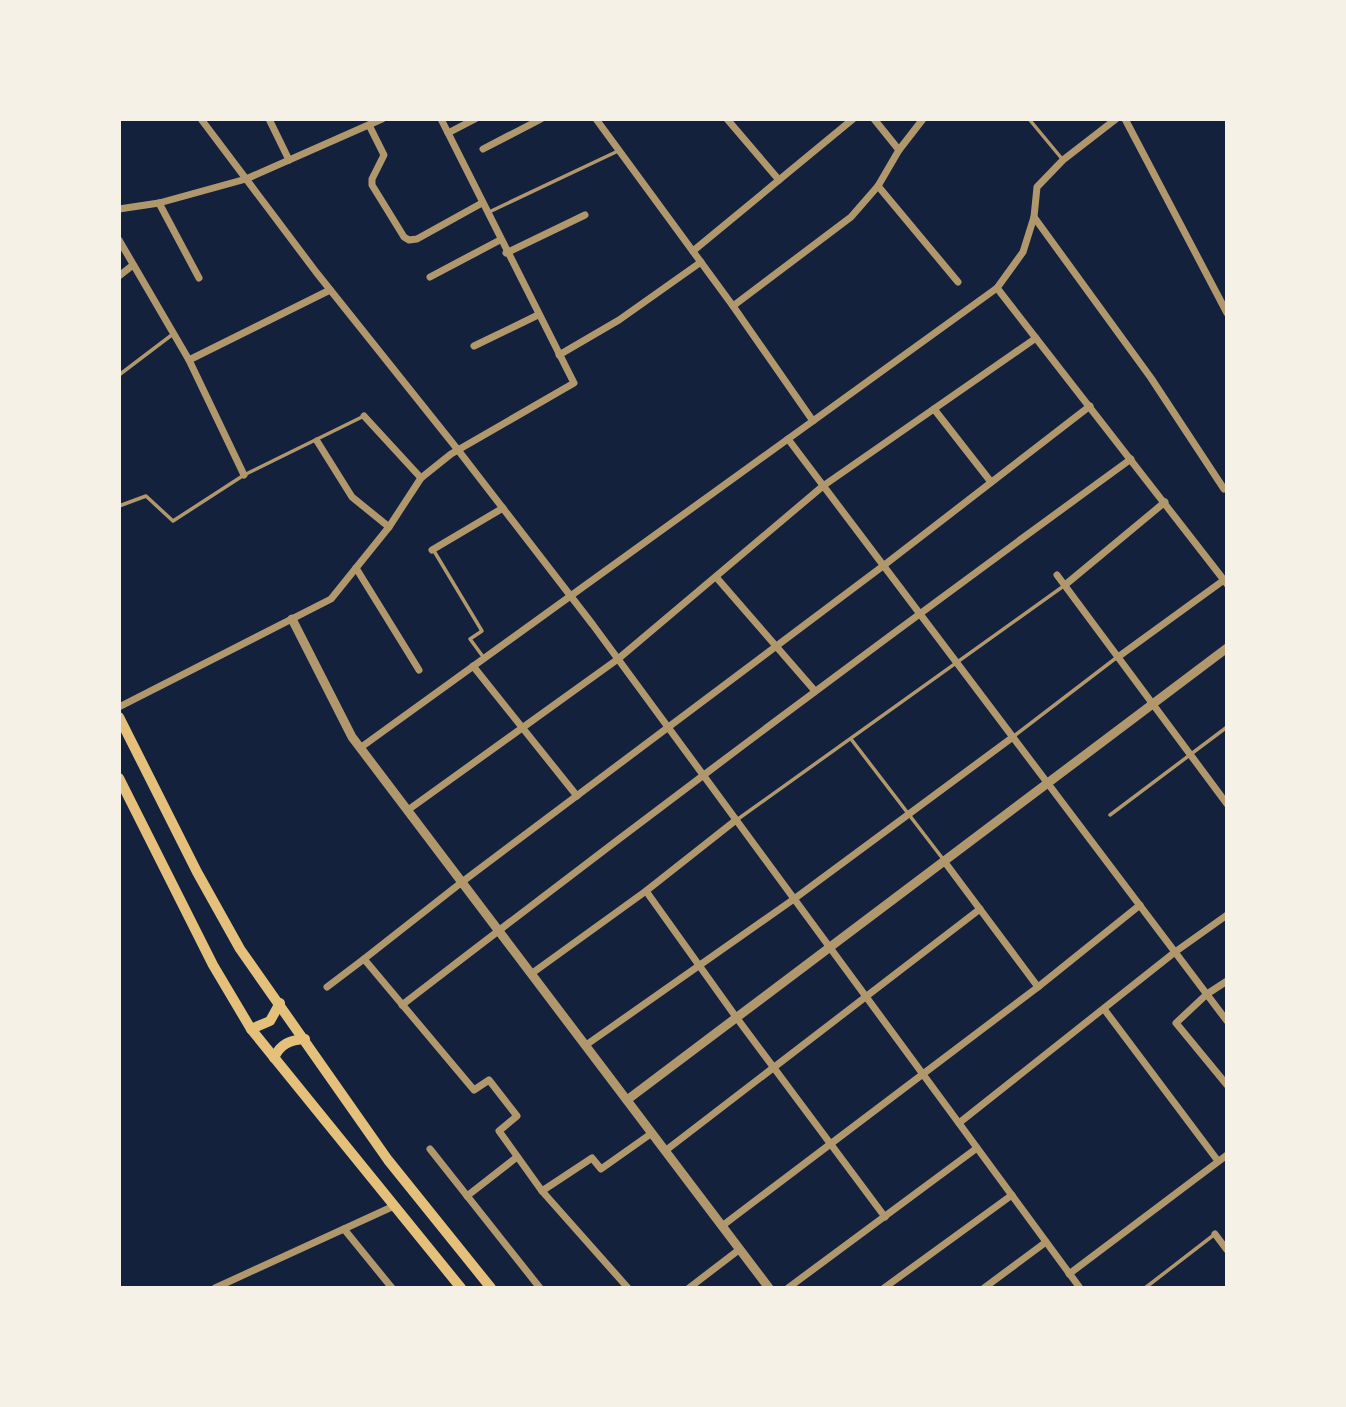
<svg xmlns="http://www.w3.org/2000/svg" width="1346" height="1407" font-family="Lato,sans-serif">
	<style>
		.lines { fill: none; stroke-linecap: round; stroke-linejoin: round }
		.service { stroke: #b1986c; stroke-width: 3.5 }
		.minor { stroke: #b1986c; stroke-width: 7 }
		.tertiary { stroke: #b1986c; stroke-width: 9 }
		.primary { stroke: #e5c07b; stroke-width: 10 }
	</style>
	<rect width="100%" height="100%" fill="#14213d"/>
	<g class="lines">
		<g class="service">
			<polyline points="1029,119 1063,160"/>
			<polyline points="487,213 618,151"/>
			<polyline points="119,375 173,334"/>
			<polyline points="119,506 146,496 173,521 244,475 364,416"/>
			<polyline points="434,551 482,631 470,639 484,658"/>
			<polyline points="1014,736 1116,658"/>
			<polyline points="851,739 943,859"/>
			<polyline points="1110,815 1227,727"/>
			<polyline points="738,819 1065,585"/>
			<polyline points="1145,1288 1215,1234"/>
		</g>
		<g class="minor">
			<polyline points="201,119 316,272 458,450 593,625 1080,1288"/>
			<polyline points="269,119 289,160"/>
			<polyline points="596,119 733,306 813,421"/>
			<polyline points="727,119 779,180"/>
			<polyline points="874,119 899,150"/>
			<polyline points="1125,119 1227,313"/>
			<polyline points="369,125 384,155 372,179 372,185 404,237 409,240 417,239 482,203"/>
			<polyline points="448,133 475,119"/>
			<polyline points="483,149 541,119"/>
			<polyline points="878,186 958,282"/>
			<polyline points="159,203 199,278"/>
			<polyline points="119,209 159,203 246,179 382,119"/>
			<polyline points="1034,217 1151,378 1224,489"/>
			<polyline points="119,240 189,360 244,475"/>
			<polyline points="693,251 853,119"/>
			<polyline points="506,253 585,215"/>
			<polyline points="119,276 133,265"/>
			<polyline points="430,277 500,240"/>
			<polyline points="997,288 1227,584"/>
			<polyline points="733,306 851,217 878,186 899,150 923,119"/>
			<polyline points="474,346 538,315"/>
			<polyline points="559,355 619,320 701,262"/>
			<polyline points="189,360 330,290"/>
			<polyline points="934,409 991,482"/>
			<polyline points="364,416 421,478"/>
			<polyline points="788,439 1227,1021"/>
			<polyline points="317,441 352,497 389,527"/>
			<polyline points="432,550 503,508"/>
			<polyline points="356,568 419,670"/>
			<polyline points="1057,575 1227,804"/>
			<polyline points="716,577 815,691"/>
			<polyline points="1065,585 1165,502"/>
			<polyline points="1118,657 1224,580"/>
			<polyline points="473,666 577,796"/>
			<polyline points="119,707 331,599 389,527 421,478 451,454 574,383 441,119"/>
			<polyline points="360,748 997,288 1023,252 1034,217 1037,187 1063,160 1116,119"/>
			<polyline points="408,810 618,659 823,486 1036,338"/>
			<polyline points="944,861 1038,987"/>
			<polyline points="646,891 736,1017 885,1217"/>
			<polyline points="531,974 646,891 736,820"/>
			<polyline points="1227,981 1207,994 1176,1023 1227,1085"/>
			<polyline points="327,987 364,959"/>
			<path d="M402 1005C643 819 886 637 1131 459"/>
			<polyline points="1104,1009 1218,1161"/>
			<polyline points="586,1045 794,899 1013,737"/>
			<polyline points="959,1123 1175,952 1227,915"/>
			<polyline points="430,1149 540,1288"/>
			<polyline points="665,1151 980,909"/>
			<polyline points="542,1191 592,1158 601,1169 652,1133"/>
			<polyline points="467,1196 517,1157"/>
			<polyline points="722,1226 1038,987 1140,905"/>
			<polyline points="344,1229 392,1288"/>
			<polyline points="1215,1234 1227,1250"/>
			<polyline points="1069,1274 1227,1155"/>
			<polyline points="215,1288 394,1206"/>
			<polyline points="628,1288 542,1191 499,1131 517,1116 489,1080 474,1090 364,959 462,882 883,566 1090,406"/>
			<polyline points="689,1288 740,1249"/>
			<polyline points="788,1288 977,1148"/>
			<polyline points="884,1288 1012,1195"/>
			<polyline points="984,1288 1046,1242"/>
		</g>
		<g class="tertiary">
			<polyline points="292,619 352,737 769,1288"/>
			<polyline points="627,1100 1227,648"/>
		</g>
		<g class="primary">
			<polyline points="119,717 197,872 240,949 388,1160 491,1288"/>
			<polyline points="119,778 213,965 251,1029 461,1288"/>
			<polyline points="251,1029 270,1021 280,1003"/>
			<path d="M274 1058C280 1044 290 1040 305 1039"/>
		</g>
	</g>
	<rect width="1346" height="1407" fill="none" stroke="#f6f1e7" stroke-width="242"/>
</svg>
